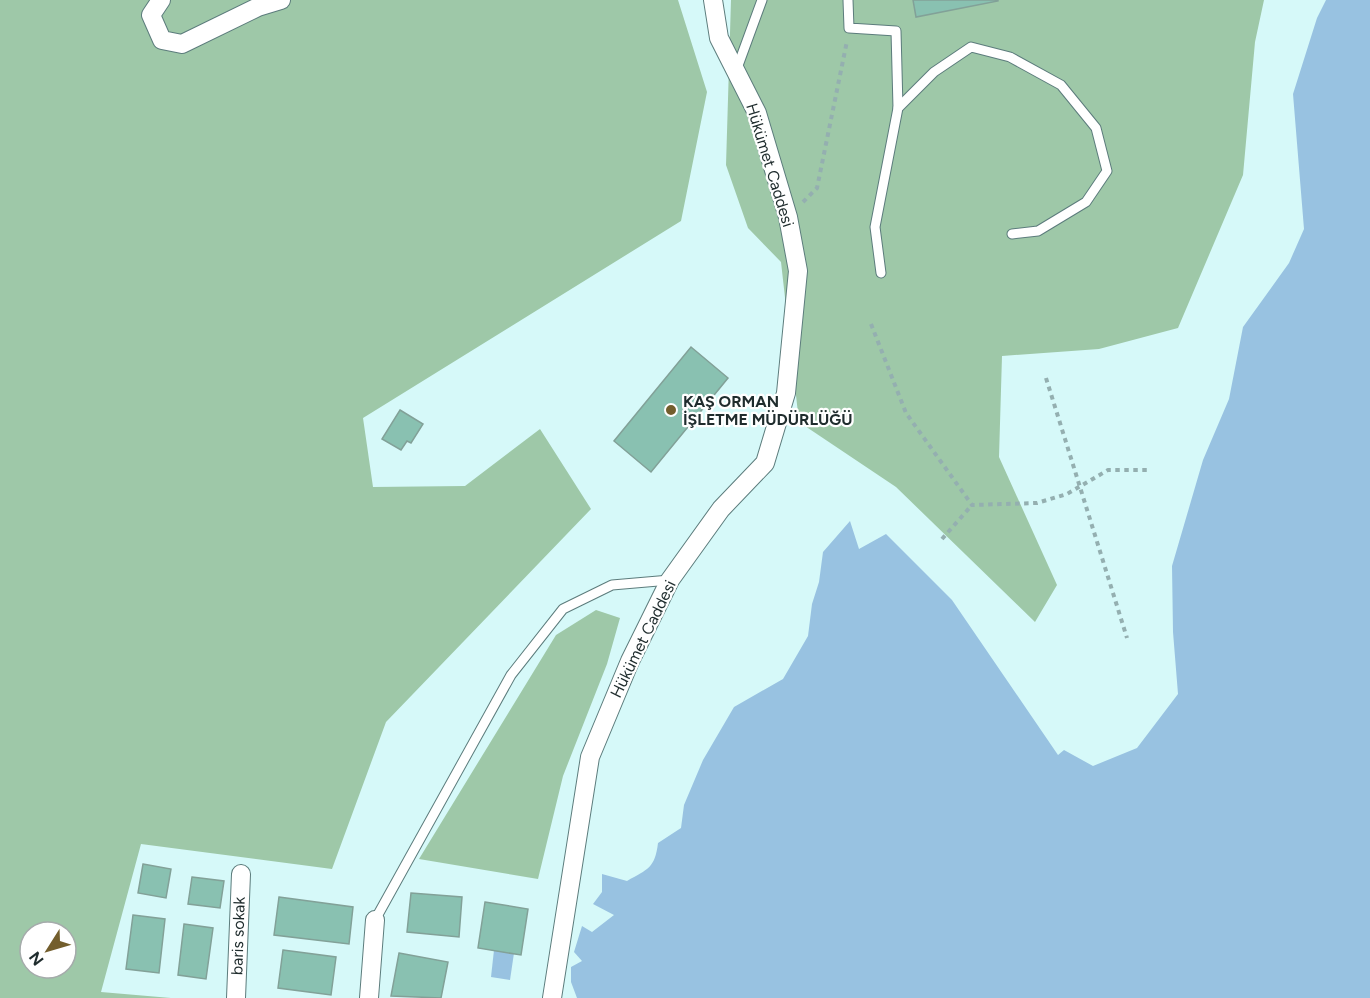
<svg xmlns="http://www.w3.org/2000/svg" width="1370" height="998" font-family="Figtree,sans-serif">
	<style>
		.forest { fill: #9ec8a8; fill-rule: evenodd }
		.water { fill: #98c2e1 }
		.building { fill: #89c1b1; stroke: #82a198; stroke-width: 1.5 }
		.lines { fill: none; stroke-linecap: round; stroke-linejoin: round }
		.service-casing { stroke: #5c7c7c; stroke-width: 11 }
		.minor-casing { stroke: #5c7c7c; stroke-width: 20 }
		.path { stroke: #94afb0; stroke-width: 4; stroke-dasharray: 4.5 4.5; stroke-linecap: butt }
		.service { stroke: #fff; stroke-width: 9 }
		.minor { stroke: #fff; stroke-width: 18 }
		.poi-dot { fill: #735e2d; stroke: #fff; stroke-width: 2 }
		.labels { text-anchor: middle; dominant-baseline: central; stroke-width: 4.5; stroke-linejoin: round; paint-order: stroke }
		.street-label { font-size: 16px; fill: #1f2c2d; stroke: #fff }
		.poi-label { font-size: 16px; font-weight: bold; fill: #1f2c2d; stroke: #fff; text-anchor: start }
	</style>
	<rect width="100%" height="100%" fill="#d6f9f9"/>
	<g class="forest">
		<path d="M0 0H678L707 92 681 221 363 418 373 487 465 486 540 429 591 509 386 722 332 869 141 844 101 992 171 998H0ZM30 932H66V968H30Z"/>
		<polygon points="731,0 1264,0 1255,42 1243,175 1178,328 1099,349 1002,356 999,457 1057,585 1035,622 896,487 799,422 781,262 748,228 726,165"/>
		<polygon points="596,610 620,618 607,664 563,776 538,879 419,859 556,635"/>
	</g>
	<g class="water">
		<path d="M1326 0H1370V998H577L571 982V967L582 961 574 952 582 926 592 932 614 915 593 904 602 892V874L627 881C648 869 655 868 658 843L681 828 684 805 703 760 734 707 783 679 808 636 812 604 819 582 823 552 850 521 859 549 886 534 952 600 1058 755 1064 750 1093 766 1137 748 1178 694 1173 632 1172 566 1203 460 1229 399 1243 327 1289 263 1304 229 1293 94 1317 18Z"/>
		<polygon points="494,950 514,953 510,980 491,977"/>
	</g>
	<g class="building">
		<polygon points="913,0 998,0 998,1 916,17"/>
		<polygon points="691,347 728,378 651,472 614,441"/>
		<polygon points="400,410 423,424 411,443 407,441 401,450 382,439"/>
		<polygon points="143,864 171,869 166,898 138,893"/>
		<polygon points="192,877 224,881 220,908 188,904"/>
		<polygon points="411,893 462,897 459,937 407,932"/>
		<polygon points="279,897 353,907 349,944 274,935"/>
		<polygon points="485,902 528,909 521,955 478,948"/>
		<polygon points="133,915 165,919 159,973 126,969"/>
		<polygon points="184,924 213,928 206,979 178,975"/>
		<polygon points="283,950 336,957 331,995 278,988"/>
		<polygon points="399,953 448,962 441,998 391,996"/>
	</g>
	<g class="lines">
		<g class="service-casing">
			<g id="service">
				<polyline points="848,0 849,28 896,31 898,108"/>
				<polyline points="736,71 762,0"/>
				<polyline points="881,273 875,227 898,108 934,72 971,47 1010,57 1061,85 1096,128 1107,171 1086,202 1038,231 1012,234"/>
				<polyline points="375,920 511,675 563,609 612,585 670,580"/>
			</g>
		</g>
		<g class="minor-casing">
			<g id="minor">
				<polyline points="161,0 151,15 162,40 182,44 258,7 281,0"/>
				<polyline points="236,998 241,874"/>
				<polyline points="369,998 375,920"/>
				<polyline points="552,998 590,757 630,661 670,580 721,509 765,463 786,393 798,271 788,217 757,113 719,38 713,0"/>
			</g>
		</g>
		<g class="path">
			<polyline points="803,202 817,188 847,41"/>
			<polyline points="871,324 906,413 972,505 1037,503 1067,494 1108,470 1150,470"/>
			<polyline points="1046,378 1127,638"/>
			<polyline points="942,539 972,505"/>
		</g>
		<use href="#service" class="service"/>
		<use href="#minor" class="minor"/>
	</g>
	<circle class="poi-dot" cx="671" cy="410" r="6"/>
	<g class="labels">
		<g class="street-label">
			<text transform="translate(770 165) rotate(73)">Hükümet Caddesi</text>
			<text transform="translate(643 639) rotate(-64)">Hükümet Caddesi</text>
			<text transform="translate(238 936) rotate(-88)">baris sokak</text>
		</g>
		<g class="poi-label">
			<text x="683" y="401">KAŞ ORMAN<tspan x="683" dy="18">İŞLETME MÜDÜRLÜĞÜ</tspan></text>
		</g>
	</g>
	<g transform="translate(48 950) rotate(233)"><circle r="28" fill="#ffffff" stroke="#a5abab" stroke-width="1.5"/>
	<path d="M0-4.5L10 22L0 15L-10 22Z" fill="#735e2d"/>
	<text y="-9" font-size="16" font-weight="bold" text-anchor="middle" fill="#1f2c2d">N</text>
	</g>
</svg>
